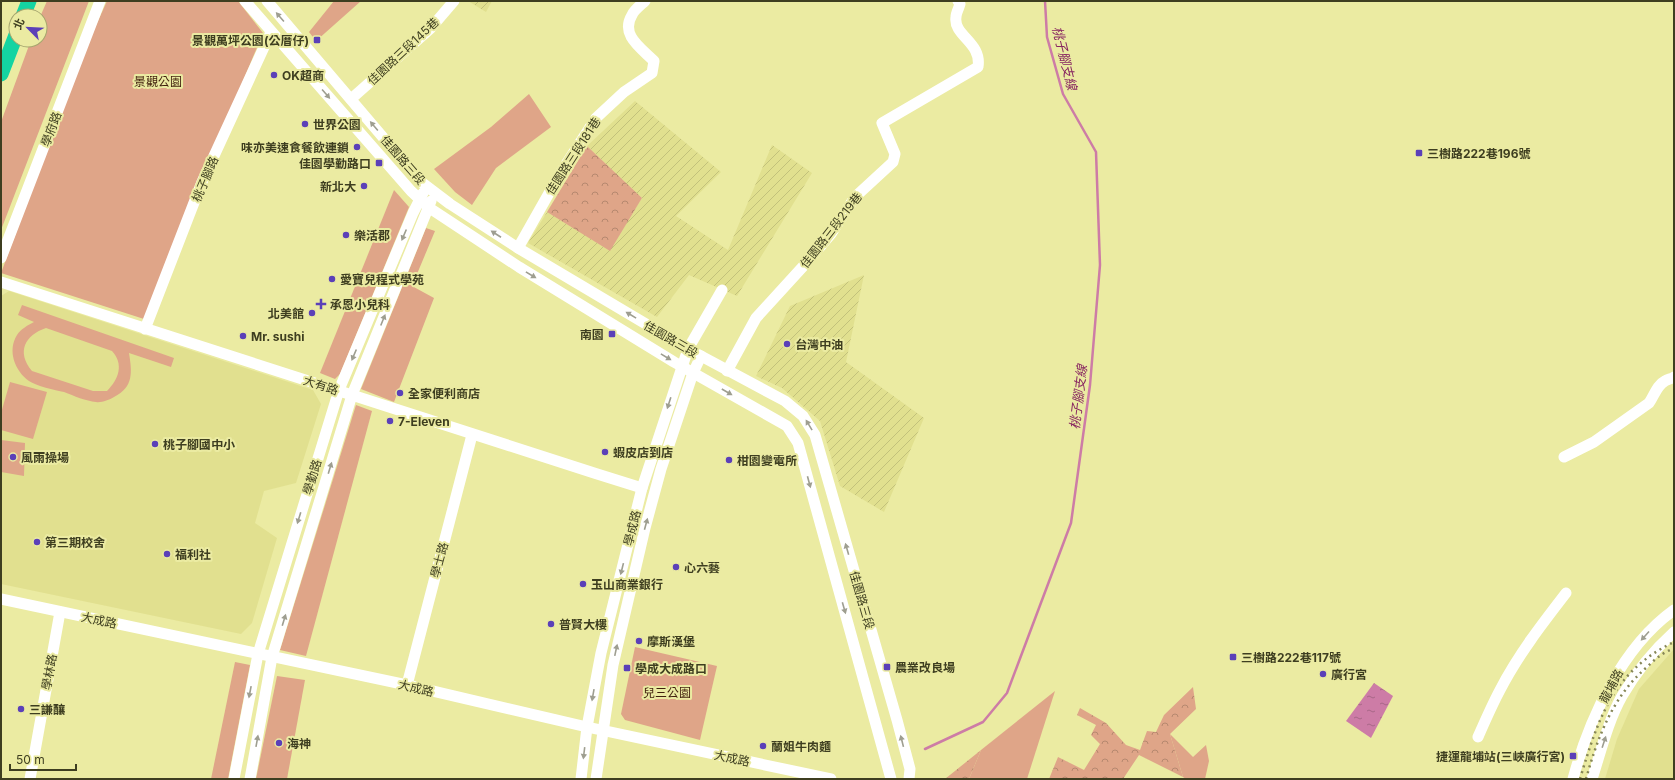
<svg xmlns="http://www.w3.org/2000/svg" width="1675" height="780" font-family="Inter,'Noto Sans TC',sans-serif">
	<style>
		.built { fill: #e1e08f }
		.industrial { fill: url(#industrial-furrows) }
		.green { fill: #dfa588; fill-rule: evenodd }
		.forest { fill: url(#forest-crowns) }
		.water { fill: url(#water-ripples) }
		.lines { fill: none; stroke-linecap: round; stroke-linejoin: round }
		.stream { stroke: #cd7ca6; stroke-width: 2.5 }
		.minor { stroke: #fff; stroke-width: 11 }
		.highway { stroke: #14d4a2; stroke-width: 15 }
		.rail { stroke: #868656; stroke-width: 2.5; stroke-dasharray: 2 4; stroke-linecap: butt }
		.oneway { fill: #9e9e90 }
		.poi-dot { fill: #5b40b8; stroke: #ebeba2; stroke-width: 1.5 }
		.labels { text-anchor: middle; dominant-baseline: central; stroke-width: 4; stroke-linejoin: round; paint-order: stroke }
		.poi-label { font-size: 12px; font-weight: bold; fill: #3e3e20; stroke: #ebeba2; text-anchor: start }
		.street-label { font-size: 12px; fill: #3e3e20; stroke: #ebeba2 }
		.park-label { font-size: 12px; fill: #401f0d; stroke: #ebeba2 }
		.water-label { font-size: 13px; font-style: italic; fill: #882761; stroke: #ebeba2 }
	</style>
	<defs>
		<pattern id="industrial-furrows" width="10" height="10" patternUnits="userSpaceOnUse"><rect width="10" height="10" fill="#e1e08f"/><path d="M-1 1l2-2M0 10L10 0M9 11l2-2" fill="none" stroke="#c2c17b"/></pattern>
		<pattern id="forest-crowns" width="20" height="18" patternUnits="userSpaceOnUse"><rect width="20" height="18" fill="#dfa588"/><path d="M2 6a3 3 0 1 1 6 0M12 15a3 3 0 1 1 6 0" fill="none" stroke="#b6886f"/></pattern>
		<pattern id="water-ripples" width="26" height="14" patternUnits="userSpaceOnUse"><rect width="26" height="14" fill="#cd7ca6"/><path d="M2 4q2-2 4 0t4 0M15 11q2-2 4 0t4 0" fill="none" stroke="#a86787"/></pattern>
	</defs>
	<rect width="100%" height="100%" fill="#ebeba2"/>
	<g class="built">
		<polygon points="9,291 313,390 321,404 296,483 264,491 255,523 277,538 252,623 241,634 1,584 1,296"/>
		<polygon points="1674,649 1674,779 1605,779 1617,739 1639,689"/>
	</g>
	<g class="industrial">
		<polygon points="468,1 492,1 486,12"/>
		<polygon points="635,101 721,172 676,216 728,250 772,145 812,173 737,296 689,275 657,317 528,243 547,212 610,250 642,198 587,146"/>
		<polygon points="864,275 846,362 924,418 884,512 840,486 820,421 782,388 756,376 790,306"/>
	</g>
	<g class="green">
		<polygon points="47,1 89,1 1,230 1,122 31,40 40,40 40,17"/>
		<polygon points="107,1 238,1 263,33 144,319 1,273 84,52"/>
		<polygon points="334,1 361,1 316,41 309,32"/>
		<polygon points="529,94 551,127 496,168 472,205 455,192 434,169 491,127"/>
		<polygon points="394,190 409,207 340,374 335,379 320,373"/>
		<polygon points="426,228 435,231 412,286 434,298 394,402 361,389"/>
		<path d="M22 305 174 358 171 367 129 353C132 372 134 387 114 397 109 400 101 403 96 402 86 401 74 396 64 392 55 390 36 386 29 381 15 371 7 351 17 335 21 329 28 325 34 322L18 315ZM46 328 112 351C124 364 119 379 107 391H93L32 371C16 352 25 335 46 328Z"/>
		<polygon points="10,382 47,392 33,439 1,430 1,413"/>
		<polygon points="356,405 372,411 306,656 280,650"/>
		<polygon points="1,440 25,443 24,476 1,472"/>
		<polygon points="635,647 717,666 700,740 625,720 621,714"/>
		<polygon points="235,662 250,665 228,779 211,779"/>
		<polygon points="277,676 305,680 287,779 256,779"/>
		<polygon points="1055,691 1027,779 969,779 981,750"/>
		<polygon points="1170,734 1193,757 1206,745 1209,761 1205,779 1186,779 1183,777"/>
	</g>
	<g class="forest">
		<polygon points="587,146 642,198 610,251 547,212"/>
		<polygon points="1193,687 1196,709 1170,734 1183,777 1139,755 1123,779 1049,779 1058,757 1084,770 1100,744 1091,735 1096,725 1077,715 1080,708 1106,723 1126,745 1140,750 1147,731 1156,732 1164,715"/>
		<polygon points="981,750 969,779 945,779"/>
	</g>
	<polygon class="water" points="1374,683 1393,696 1371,738 1346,721"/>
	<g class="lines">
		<polyline class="stream" points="925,749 983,722 1007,693 1071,523 1090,385 1100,265 1096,152 1063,94 1047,37 1045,1"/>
		<g class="minor">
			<polyline points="245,1 411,191 428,207 519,267 674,362 787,426 798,443 891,779"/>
			<polyline points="267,1 421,182 450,204 518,248 688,349 785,401 803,416 815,435 897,720 910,769 909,779"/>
			<polyline points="351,99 430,29 454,1"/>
			<path d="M518 248 561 172 596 118 624 92 652 73 654 61C641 48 620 35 632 15 634 10 641 5 645 1"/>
			<polyline points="1,258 100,1"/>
			<path d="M1 282C215 351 428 421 642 488"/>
			<polyline points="145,329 202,182 271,32"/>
			<path d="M727 371 756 318 808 261 831 234 855 197 893 162 895 154 882 123 978 67C982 42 953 36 956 17 956 13 959 8 960 4L958 1"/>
			<path d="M1564 457 1594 442 1649 403C1654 396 1657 385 1665 381 1668 379 1671 379 1674 377"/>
			<polyline points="1,599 407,685 587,727 831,779"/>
			<polyline points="407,685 472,435"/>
			<path d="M1478 737C1485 721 1492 705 1500 690 1518 655 1542 624 1566 593"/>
			<polyline points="30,779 60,612"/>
			<polyline points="234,779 258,654 339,390 413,213 423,193"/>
			<polyline points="250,779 272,657 352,395 431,201"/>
			<polyline points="581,779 587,727 601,653 642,488 688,349 722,290"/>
			<polyline points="596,779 613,665 645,528 661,469 693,373 701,356"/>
			<path d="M1573 779C1589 719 1622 647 1674 610"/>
			<path d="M1592 779C1601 751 1608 721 1622 696 1636 672 1654 650 1674 632"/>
		</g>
		<g class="highway">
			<polyline points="23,16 29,1"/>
			<polyline points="1,74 16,35"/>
		</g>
		<g class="rail">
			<path d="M1580 779C1598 719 1613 671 1674 642"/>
			<path d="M1586 779C1598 736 1613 696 1647 667 1654 660 1661 654 1670 650"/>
		</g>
	</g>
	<defs><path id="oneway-solid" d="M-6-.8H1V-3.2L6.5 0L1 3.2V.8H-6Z"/></defs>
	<g class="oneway">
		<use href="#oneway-solid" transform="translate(280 17) rotate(-131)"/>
		<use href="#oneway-solid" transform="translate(326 94) rotate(49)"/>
		<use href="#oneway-solid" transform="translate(374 126) rotate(-130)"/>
		<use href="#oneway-solid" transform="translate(496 234) rotate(-147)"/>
		<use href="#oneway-solid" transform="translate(404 235) rotate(113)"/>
		<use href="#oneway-solid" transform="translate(531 275) rotate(31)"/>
		<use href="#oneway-solid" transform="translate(631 315) rotate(-149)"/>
		<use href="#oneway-solid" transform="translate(383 320) rotate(-68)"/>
		<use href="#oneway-solid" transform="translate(354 355) rotate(113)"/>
		<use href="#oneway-solid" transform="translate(666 357) rotate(31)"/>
		<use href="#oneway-solid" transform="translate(727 392) rotate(30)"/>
		<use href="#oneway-solid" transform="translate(669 403) rotate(108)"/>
		<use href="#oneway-solid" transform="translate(809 425) rotate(-121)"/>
		<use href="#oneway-solid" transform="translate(330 468) rotate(-73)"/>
		<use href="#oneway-solid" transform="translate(809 482) rotate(75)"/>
		<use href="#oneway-solid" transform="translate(299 518) rotate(107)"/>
		<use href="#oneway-solid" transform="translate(646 524) rotate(-75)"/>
		<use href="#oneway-solid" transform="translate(847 549) rotate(-106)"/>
		<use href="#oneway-solid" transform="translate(622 569) rotate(104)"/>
		<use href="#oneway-solid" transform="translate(844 608) rotate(74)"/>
		<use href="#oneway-solid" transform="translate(284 620) rotate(-73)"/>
		<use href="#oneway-solid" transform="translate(1645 636) rotate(132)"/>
		<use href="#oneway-solid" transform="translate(616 650) rotate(-78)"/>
		<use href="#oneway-solid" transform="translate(250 692) rotate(101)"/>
		<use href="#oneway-solid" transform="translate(593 695) rotate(100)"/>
		<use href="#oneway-solid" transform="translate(257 741) rotate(-80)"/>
		<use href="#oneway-solid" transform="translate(902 741) rotate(-104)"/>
		<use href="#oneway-solid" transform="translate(1604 742) rotate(-72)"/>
		<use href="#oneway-solid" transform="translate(584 753) rotate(97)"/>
	</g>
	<g class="poi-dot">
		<rect x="313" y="36" width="8" height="8" rx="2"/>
		<circle cx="274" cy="75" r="4"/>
		<circle cx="305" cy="124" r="4"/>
		<circle cx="357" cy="147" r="4"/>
		<rect x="1415" y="149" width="8" height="8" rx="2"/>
		<rect x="375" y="159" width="8" height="8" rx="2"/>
		<circle cx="364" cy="186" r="4"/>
		<circle cx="346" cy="235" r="4"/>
		<circle cx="332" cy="279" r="4"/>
		<path d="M319 298h4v4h4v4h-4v4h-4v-4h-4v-4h4z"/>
		<circle cx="312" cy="313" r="4"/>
		<rect x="608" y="330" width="8" height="8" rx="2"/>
		<circle cx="243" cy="336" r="4"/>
		<circle cx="787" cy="344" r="4"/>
		<circle cx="400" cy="393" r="4"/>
		<circle cx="390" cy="421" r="4"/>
		<circle cx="155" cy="444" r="4"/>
		<circle cx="605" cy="452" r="4"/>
		<circle cx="13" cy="457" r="4"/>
		<circle cx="729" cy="460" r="4"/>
		<circle cx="37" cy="542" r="4"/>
		<circle cx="167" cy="554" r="4"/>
		<circle cx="676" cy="567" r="4"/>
		<circle cx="583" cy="584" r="4"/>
		<circle cx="551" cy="624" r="4"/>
		<circle cx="639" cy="641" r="4"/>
		<rect x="1229" y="653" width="8" height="8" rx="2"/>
		<rect x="883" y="663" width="8" height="8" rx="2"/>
		<rect x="623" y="664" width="8" height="8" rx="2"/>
		<circle cx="1323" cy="674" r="4"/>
		<circle cx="21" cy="709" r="4"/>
		<circle cx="279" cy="743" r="4"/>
		<circle cx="763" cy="746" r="4"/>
		<rect x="1569" y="752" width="8" height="8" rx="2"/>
	</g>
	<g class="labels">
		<g class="poi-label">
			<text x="309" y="40" text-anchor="end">景觀萬坪公園(公厝仔)</text>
			<text x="282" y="75">OK超商</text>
			<text x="313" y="124">世界公園</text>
			<text x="349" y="147" text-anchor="end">味亦美速食餐飲連鎖</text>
			<text x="1427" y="153">三樹路222巷196號</text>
			<text x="371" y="163" text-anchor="end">佳園學勤路口</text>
			<text x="356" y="186" text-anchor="end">新北大</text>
			<text x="354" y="235">樂活郡</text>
			<text x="340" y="279">愛寶兒程式學苑</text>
			<text x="330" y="304">承恩小兒科</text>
			<text x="304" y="313" text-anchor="end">北美館</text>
			<text x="604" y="334" text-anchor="end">南園</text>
			<text x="251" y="336">Mr. sushi</text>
			<text x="795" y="344">台灣中油</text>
			<text x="408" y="393">全家便利商店</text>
			<text x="398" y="421">7-Eleven</text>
			<text x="163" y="444">桃子腳國中小</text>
			<text x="613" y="452">蝦皮店到店</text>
			<text x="21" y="457">風雨操場</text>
			<text x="737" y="460">柑園變電所</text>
			<text x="45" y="542">第三期校舍</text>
			<text x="175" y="554">福利社</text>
			<text x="684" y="567">心六藝</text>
			<text x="591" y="584">玉山商業銀行</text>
			<text x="559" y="624">普賢大樓</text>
			<text x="647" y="641">摩斯漢堡</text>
			<text x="1241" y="657">三樹路222巷117號</text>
			<text x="895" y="667">農業改良場</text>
			<text x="635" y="668">學成大成路口</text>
			<text x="1331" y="674">廣行宮</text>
			<text x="29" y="709">三謙釀</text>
			<text x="287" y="743">海神</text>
			<text x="771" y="746">蘭姐牛肉麵</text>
			<text x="1565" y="756" text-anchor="end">捷運龍埔站(三峽廣行宮)</text>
		</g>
		<g class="street-label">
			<text transform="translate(403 51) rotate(-43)">佳園路三段145巷</text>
			<text transform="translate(51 129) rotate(-69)">學府路</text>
			<text transform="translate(573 156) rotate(-57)">佳園路三段181巷</text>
			<text transform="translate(403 160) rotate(49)">佳園路三段</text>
			<text transform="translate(205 179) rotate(-67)">桃子腳路</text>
			<text transform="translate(831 230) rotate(-52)">佳園路三段219巷</text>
			<text transform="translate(671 339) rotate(30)">佳園路三段</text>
			<text transform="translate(321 385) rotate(18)">大有路</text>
			<text transform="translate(312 477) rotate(-73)">學勤路</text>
			<text transform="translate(632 528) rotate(-76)">學成路</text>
			<text transform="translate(439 560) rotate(-75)">學士路</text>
			<text transform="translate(862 600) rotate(74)">佳園路三段</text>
			<text transform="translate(99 620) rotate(12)">大成路</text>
			<text transform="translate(49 672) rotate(-80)">學林路</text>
			<text transform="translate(1611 686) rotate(-62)">龍埔路</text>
			<text transform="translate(416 688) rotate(13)">大成路</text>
			<text transform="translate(732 758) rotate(12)">大成路</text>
		</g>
		<g class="park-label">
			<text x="158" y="81">景觀公園</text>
			<text x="667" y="692">兒三公園</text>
		</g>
		<g class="water-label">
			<text transform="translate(1065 58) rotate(76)">桃子腳支線</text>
			<text transform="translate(1078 397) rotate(-83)">桃子腳支線</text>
		</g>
	</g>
	<rect width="1675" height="780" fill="none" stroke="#3e3e20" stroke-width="4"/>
	<g transform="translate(28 28) rotate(294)"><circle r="19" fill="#ebeba2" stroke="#a6a66e"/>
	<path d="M0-3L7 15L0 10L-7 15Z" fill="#5b40b8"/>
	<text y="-6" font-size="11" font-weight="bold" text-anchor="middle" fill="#3e3e20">北</text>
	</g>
	<path d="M10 764v6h66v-6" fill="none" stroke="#3e3e20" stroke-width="2"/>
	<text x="16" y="764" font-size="12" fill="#3e3e20" stroke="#ebeba2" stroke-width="3" paint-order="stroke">50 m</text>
</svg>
